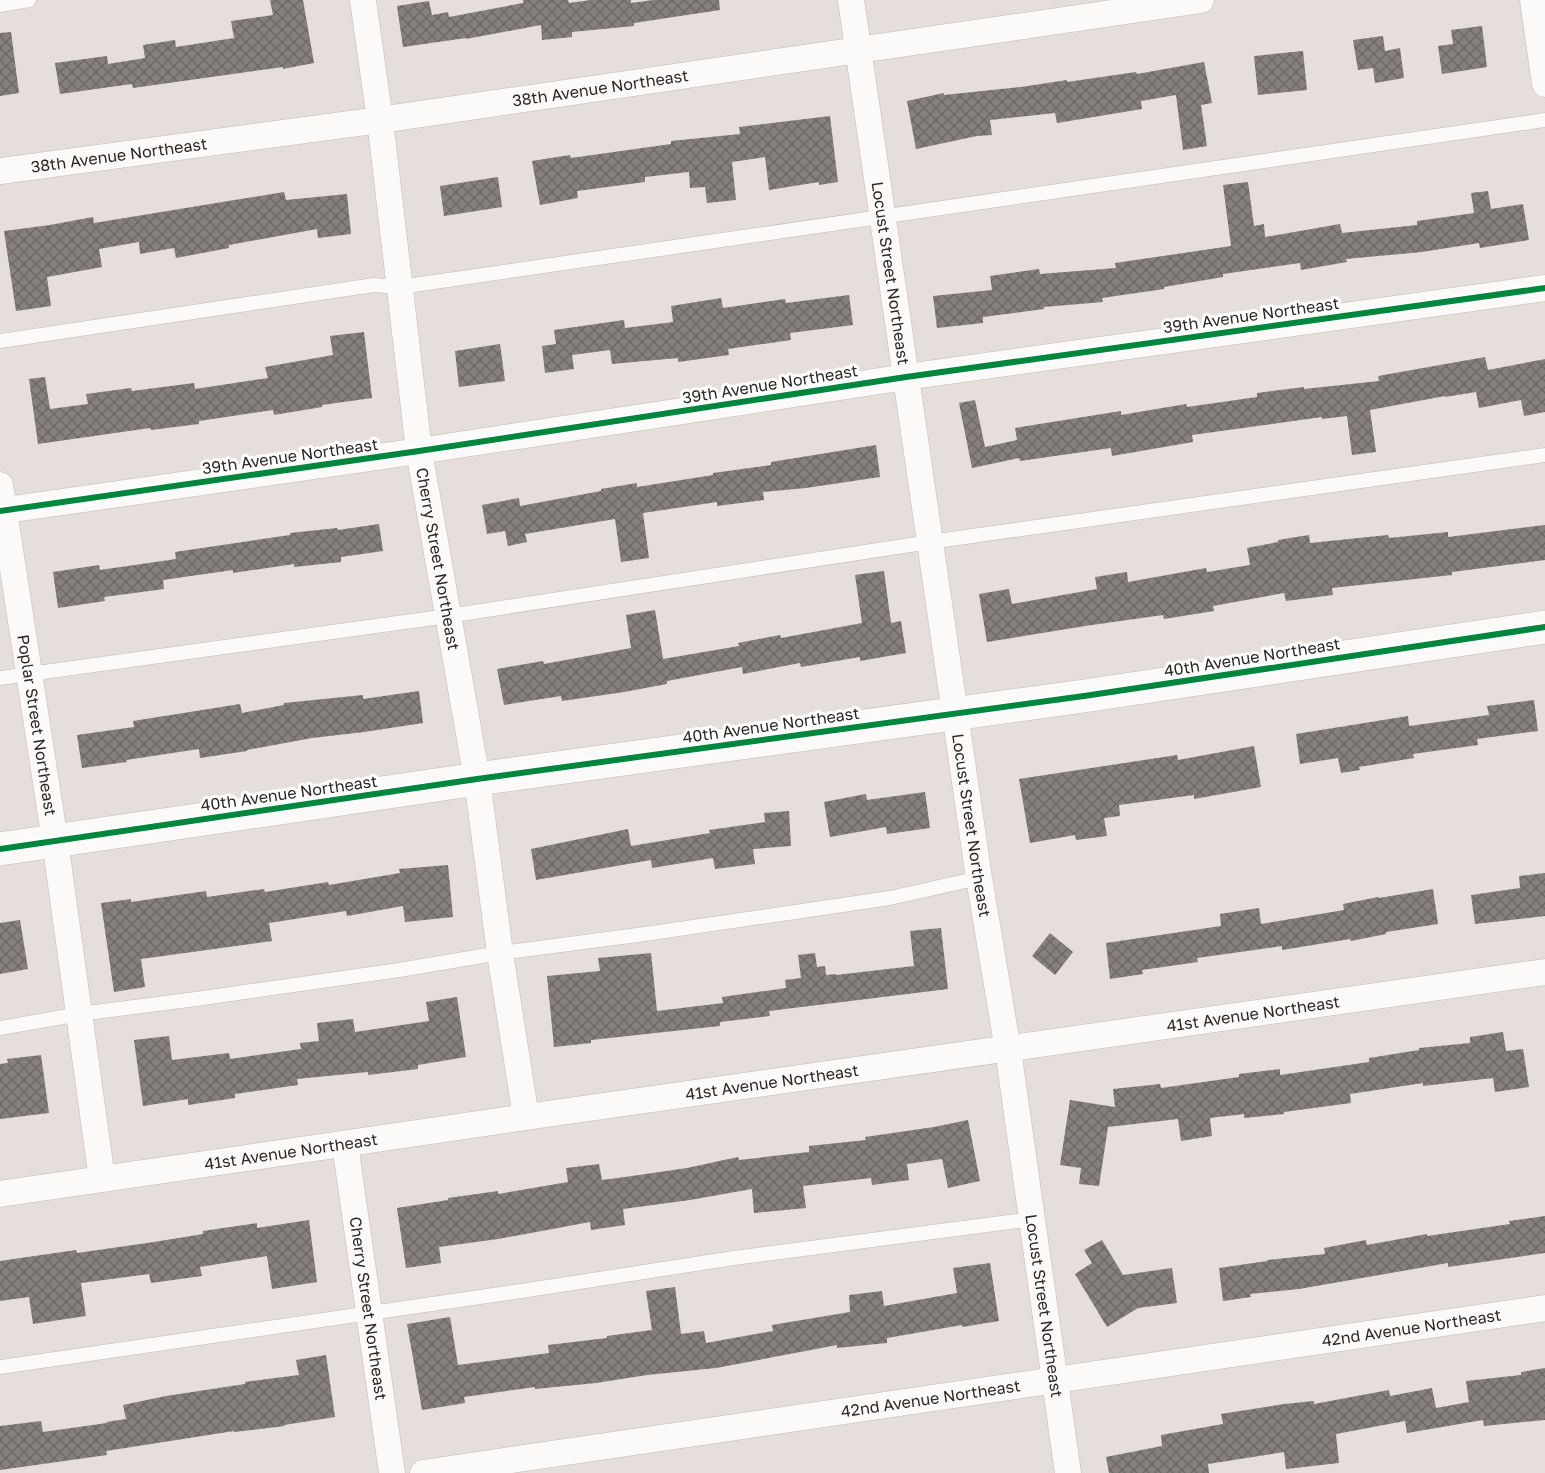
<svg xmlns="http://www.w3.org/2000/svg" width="1545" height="1473" font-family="'Golos Text',sans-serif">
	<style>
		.building { fill: url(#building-cross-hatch) }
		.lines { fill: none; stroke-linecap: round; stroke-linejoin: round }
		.lane-casing { stroke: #c1bbb7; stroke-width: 15 }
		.street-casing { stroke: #c1bbb7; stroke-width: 27 }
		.secondary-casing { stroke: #c1bbb7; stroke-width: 34 }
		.lane { stroke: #fbfaf9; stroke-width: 14 }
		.street { stroke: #fbfaf9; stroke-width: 26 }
		.secondary { stroke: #fbfaf9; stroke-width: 33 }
		.cycleway-casing { stroke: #fff; stroke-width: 10 }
		.cycleway { stroke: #00873e; stroke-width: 6 }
		.labels { text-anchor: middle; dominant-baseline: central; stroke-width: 6; stroke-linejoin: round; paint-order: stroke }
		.street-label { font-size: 16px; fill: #2c2724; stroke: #fff }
	</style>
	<defs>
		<pattern id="building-cross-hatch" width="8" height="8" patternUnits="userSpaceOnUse" patternTransform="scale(1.5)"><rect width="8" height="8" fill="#85807d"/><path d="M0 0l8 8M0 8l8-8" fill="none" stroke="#6d6966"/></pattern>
	</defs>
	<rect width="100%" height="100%" fill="#e5deda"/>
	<g class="building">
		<polygon points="270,0 303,0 314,63 283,69 283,67 133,88 132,84 60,94 55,63 107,56 108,64 145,58 143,45 175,40 176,47 234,38 231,21 273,15"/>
		<polygon points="523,0 568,0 569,3 591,0 631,0 631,3 653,0 719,0 720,10 634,23 634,26 572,32 572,37 542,40 541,25 466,39 466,38 403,47 397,6 429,1 432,15 448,12 449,17 523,3"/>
		<polygon points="1482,26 1487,67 1442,74 1438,46 1453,44 1451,30"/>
		<polygon points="11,32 19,93 0,96 0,33"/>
		<polygon points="1383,36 1385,51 1400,48 1404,78 1375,83 1373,68 1358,70 1353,40"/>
		<polygon points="1303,51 1307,90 1258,95 1254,56"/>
		<polygon points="1204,62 1212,103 1201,105 1207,146 1183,150 1176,95 1141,101 1142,109 1057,123 1055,113 990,120 992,135 977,136 916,149 907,101 944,93 944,95 1021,87 1067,80 1067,82 1136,72 1137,74"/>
		<polygon points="830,116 838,182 819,185 819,182 769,190 765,157 732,162 736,200 707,203 705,187 690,188 689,172 645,177 645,182 577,191 578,198 540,205 532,161 570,155 571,158 671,144 671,141 740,134 739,127"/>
		<polygon points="498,177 502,207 444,216 440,186"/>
		<polygon points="1248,182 1254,226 1264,224 1265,237 1340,224 1342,233 1417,225 1417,221 1474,213 1471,193 1488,191 1491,209 1523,204 1529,240 1480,248 1479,243 1422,252 1346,259 1347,262 1301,270 1300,263 1223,274 1223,277 1164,287 1164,289 1102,298 1103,302 1044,307 1044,309 983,317 983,323 937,328 933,296 992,290 990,276 1039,269 1040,274 1116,268 1115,263 1231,246 1223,185"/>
		<polygon points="284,192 286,200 347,194 351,234 318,238 317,229 229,245 229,248 176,258 174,248 140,254 139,242 99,249 102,267 47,277 51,306 16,311 4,231 50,225 93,217 94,223"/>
		<polygon points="849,295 853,325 790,333 791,340 728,349 729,355 678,362 678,358 612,364 610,350 572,355 574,369 545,373 542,346 556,344 554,330 624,320 625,328 673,322 671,306 721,298 723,308 785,299 786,303"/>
		<polygon points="364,332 372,398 322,405 322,407 274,415 273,410 199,421 199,424 151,430 150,428 38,444 29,379 45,377 50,409 88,404 86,394 131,388 132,391 194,383 195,389 268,378 265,367 333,355 330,336"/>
		<polygon points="500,344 505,381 459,387 455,351"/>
		<polygon points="1485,357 1488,370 1545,359 1545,412 1524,416 1521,400 1479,408 1476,392 1445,397 1445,396 1370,410 1376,452 1352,455 1347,416 1322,419 1322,417 1192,435 1193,442 1112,456 1111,448 1020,461 1019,458 972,468 959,403 975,400 985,447 1017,440 1015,428 1121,411 1121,415 1186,404 1187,407 1257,397 1257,393 1304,387 1304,389 1379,381 1378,376"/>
		<polygon points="876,445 880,477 806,488 763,492 764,500 717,506 717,502 643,513 649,558 621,562 615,519 525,534 527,542 508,546 505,531 487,534 482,505 519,498 520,506 601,491 601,489 637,483 637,487 713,475 713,473 771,465 771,462"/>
		<polygon points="379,524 383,551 341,557 341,562 294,567 294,564 233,573 233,570 163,580 164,589 104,597 105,601 58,608 53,572 99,565 100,570 176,559 175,552 290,535 290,533 337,528 338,530"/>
		<polygon points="1545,525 1545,560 1452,572 1452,575 1332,588 1333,595 1286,601 1284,593 1213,606 1214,611 1164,619 1163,615 1085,626 987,642 979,594 1009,589 1012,604 1097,589 1095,577 1127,572 1128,582 1206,568 1207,572 1250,565 1247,548 1278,542 1278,540 1309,535 1310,543 1388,535 1389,538 1448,532 1448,537"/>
		<polygon points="884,571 891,623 901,621 906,653 860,661 860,657 801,667 800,663 743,674 742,667 667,681 667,684 624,692 562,701 561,696 504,705 497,669 543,661 544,664 631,648 626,615 655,610 663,659 739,646 738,643 780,635 781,638 862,623 855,575"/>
		<polygon points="419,691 423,723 364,732 312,738 247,750 247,751 200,758 199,749 126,760 127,762 82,768 77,735 134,727 133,721 240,704 242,713 284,705 284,703 363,695 363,699"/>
		<polygon points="1534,700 1538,731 1477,739 1478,745 1413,754 1414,758 1359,767 1360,770 1341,773 1338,758 1300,764 1296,734 1408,716 1409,726 1489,715 1487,706"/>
		<polygon points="1254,746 1261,787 1194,799 1194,795 1119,805 1120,816 1104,818 1107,836 1076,840 1075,835 1030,843 1019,779 1177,755 1178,760"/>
		<polygon points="925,792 930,828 887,834 886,827 830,837 824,802 866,794 867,800"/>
		<polygon points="789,811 791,846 753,849 755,864 715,869 713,858 652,868 651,860 536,880 531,849 628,829 631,846 710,833 709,830 765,822 764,813"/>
		<polygon points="448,865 453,917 405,922 403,906 347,916 346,911 269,923 272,941 141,959 145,987 114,992 101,903 131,899 131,902 206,891 207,897 264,889 265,892 328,882 329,885 400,873 399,869"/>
		<polygon points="1545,873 1545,916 1475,924 1471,895 1520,888 1519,876"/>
		<polygon points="1433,889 1438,924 1386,932 1386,934 1351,941 1350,939 1282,950 1282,946 1197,958 1198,962 1142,970 1143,974 1110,979 1106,943 1221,926 1220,914 1259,908 1261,924 1344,910 1343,904 1378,897 1379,898"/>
		<polygon points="20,920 28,969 0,974 0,923"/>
		<polygon points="941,928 948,989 769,1011 770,1016 720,1022 720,1026 591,1040 591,1043 554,1047 547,976 600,971 598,958 651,953 657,1011 723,1003 722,997 786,988 785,980 801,978 798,955 815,953 817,967 825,966 826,975 836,974 836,975 914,966 910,931"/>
		<polygon points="1050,933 1073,952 1055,975 1032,956"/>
		<polygon points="457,997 466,1057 418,1065 418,1069 368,1075 368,1072 297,1079 298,1085 235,1094 235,1098 188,1105 188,1099 143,1106 134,1040 169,1036 172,1060 229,1053 230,1059 301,1049 300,1043 319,1041 317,1023 353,1019 355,1032 429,1021 426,1002"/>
		<polygon points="1503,1032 1506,1051 1523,1049 1529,1087 1495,1092 1493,1078 1423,1086 1423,1083 1350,1094 1351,1103 1284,1112 1284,1114 1244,1118 1244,1114 1210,1118 1212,1136 1181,1141 1178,1119 1108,1127 1099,1186 1079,1184 1081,1168 1060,1165 1070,1100 1115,1107 1113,1089 1160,1084 1161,1088 1239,1077 1239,1074 1280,1069 1280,1075 1369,1062 1369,1058 1419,1050 1419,1048 1470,1043 1470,1037"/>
		<polygon points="41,1055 49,1113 0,1119 0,1064 8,1063 7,1059"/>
		<polygon points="968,1120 980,1181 948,1188 942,1159 907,1164 909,1180 872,1185 871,1178 803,1186 806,1208 754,1213 752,1189 690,1200 623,1209 625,1225 591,1230 590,1222 498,1239 439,1247 441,1263 406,1268 397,1208 448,1200 448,1198 498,1191 498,1194 568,1182 566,1168 599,1164 602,1180 618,1178 687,1168 738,1157 739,1160 809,1152 809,1146 866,1140 865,1137 934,1127"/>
		<polygon points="1545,1216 1545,1253 1448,1267 1448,1263 1299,1289 1250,1294 1251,1297 1223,1301 1219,1268 1267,1261 1267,1260 1325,1254 1324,1248 1366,1240 1367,1245 1427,1234 1427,1236 1510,1224 1509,1221"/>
		<polygon points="309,1220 317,1282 272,1289 267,1256 200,1267 202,1276 151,1283 149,1274 81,1283 86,1316 33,1324 29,1297 0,1301 0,1261 76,1250 77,1253 154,1242 203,1234 203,1231 257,1223 257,1228"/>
		<polygon points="1102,1240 1123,1275 1172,1268 1177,1303 1138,1308 1107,1327 1075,1274 1092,1263 1084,1250"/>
		<polygon points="990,1263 999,1321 962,1327 962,1325 887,1338 887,1343 837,1348 837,1345 716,1368 647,1375 596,1383 535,1389 535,1387 464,1397 465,1403 422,1410 407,1324 450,1317 458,1365 549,1353 548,1345 607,1338 607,1336 652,1330 646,1291 675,1287 681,1334 704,1331 706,1343 773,1331 772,1325 850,1312 849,1295 882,1291 884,1306 957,1293 953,1268"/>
		<polygon points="326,1355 335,1417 284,1425 285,1426 234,1432 234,1431 106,1451 107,1455 0,1470 0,1426 41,1421 43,1432 107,1423 106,1422 126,1419 123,1405 166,1396 245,1384 245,1382 299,1375 296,1360"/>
		<polygon points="1545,1368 1545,1420 1484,1426 1483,1420 1407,1433 1405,1421 1336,1434 1339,1463 1286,1469 1284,1452 1208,1464 1209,1473 1109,1473 1106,1457 1162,1446 1161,1435 1223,1424 1221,1414 1284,1404 1314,1401 1314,1404 1389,1390 1390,1396 1432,1388 1436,1408 1469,1402 1466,1381 1521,1375 1521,1372"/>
	</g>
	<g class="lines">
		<g class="lane-casing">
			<g id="lane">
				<polyline points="0,5 29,0"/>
				<polyline points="0,341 374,285 400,287 1545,120"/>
				<polyline points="0,678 448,616 930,542 1545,455"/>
				<polyline points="0,1028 80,1014 196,999 399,970 500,953 645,934 890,898 979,878"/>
				<polyline points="0,1367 528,1290 734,1258 1032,1219"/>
			</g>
		</g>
		<g class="street-casing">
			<g id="street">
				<path id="s1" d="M363 0 380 120 419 451 477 779 500 953 526 1117"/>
				<path id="s2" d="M851 0 979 878 1008 1050 1068 1473"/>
				<polyline points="1533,0 1545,84"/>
				<path id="s3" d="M0 171 380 120 1201 0"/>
				<path id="s4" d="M0 485 55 841 102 1179"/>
				<polyline points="0,511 419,451 906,377 1545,288"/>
				<path id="s5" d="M345 1144 392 1473"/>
				<path id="s6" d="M0 1194 526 1117 1545 972"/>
				<path id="s7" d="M423 1473 1545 1308"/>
			</g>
		</g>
		<g class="secondary-casing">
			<polyline id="secondary" points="0,849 477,779 1084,696 1545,627"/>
		</g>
		<use href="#lane" class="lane"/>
		<use href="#street" class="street"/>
		<use href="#secondary" class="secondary"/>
		<g class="cycleway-casing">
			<g id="cycleway">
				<polyline points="0,511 419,451 906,377 1545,288"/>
				<polyline points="0,849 477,779 1084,696 1545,627"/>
			</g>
		</g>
		<use href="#cycleway" class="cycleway"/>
	</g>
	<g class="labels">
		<g class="street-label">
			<text stroke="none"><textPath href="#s3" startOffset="606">38th Avenue Northeast</textPath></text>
			<text stroke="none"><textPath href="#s3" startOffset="120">38th Avenue Northeast</textPath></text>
			<text stroke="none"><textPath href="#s2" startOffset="276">Locust Street Northeast</textPath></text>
			<text transform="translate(1251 315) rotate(-8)">39th Avenue Northeast</text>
			<text transform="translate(770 384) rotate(-9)">39th Avenue Northeast</text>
			<text transform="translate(290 456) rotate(-8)">39th Avenue Northeast</text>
			<text stroke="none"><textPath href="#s1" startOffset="564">Cherry Street Northeast</textPath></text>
			<text transform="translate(1252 657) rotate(-9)">40th Avenue Northeast</text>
			<text stroke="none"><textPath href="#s4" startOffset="243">Poplar Street Northeast</textPath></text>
			<text transform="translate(771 725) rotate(-8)">40th Avenue Northeast</text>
			<text transform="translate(289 793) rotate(-8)">40th Avenue Northeast</text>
			<text stroke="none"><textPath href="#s2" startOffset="834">Locust Street Northeast</textPath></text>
			<text stroke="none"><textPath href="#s6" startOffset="1266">41st Avenue Northeast</textPath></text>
			<text stroke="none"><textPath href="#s6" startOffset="780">41st Avenue Northeast</textPath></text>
			<text stroke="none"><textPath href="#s6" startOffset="294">41st Avenue Northeast</textPath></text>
			<text stroke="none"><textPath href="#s2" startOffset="1320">Locust Street Northeast</textPath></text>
			<text stroke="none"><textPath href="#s5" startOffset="166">Cherry Street Northeast</textPath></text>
			<text stroke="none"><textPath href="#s7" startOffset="999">42nd Avenue Northeast</textPath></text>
			<text stroke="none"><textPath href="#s7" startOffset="513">42nd Avenue Northeast</textPath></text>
		</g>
	</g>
</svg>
